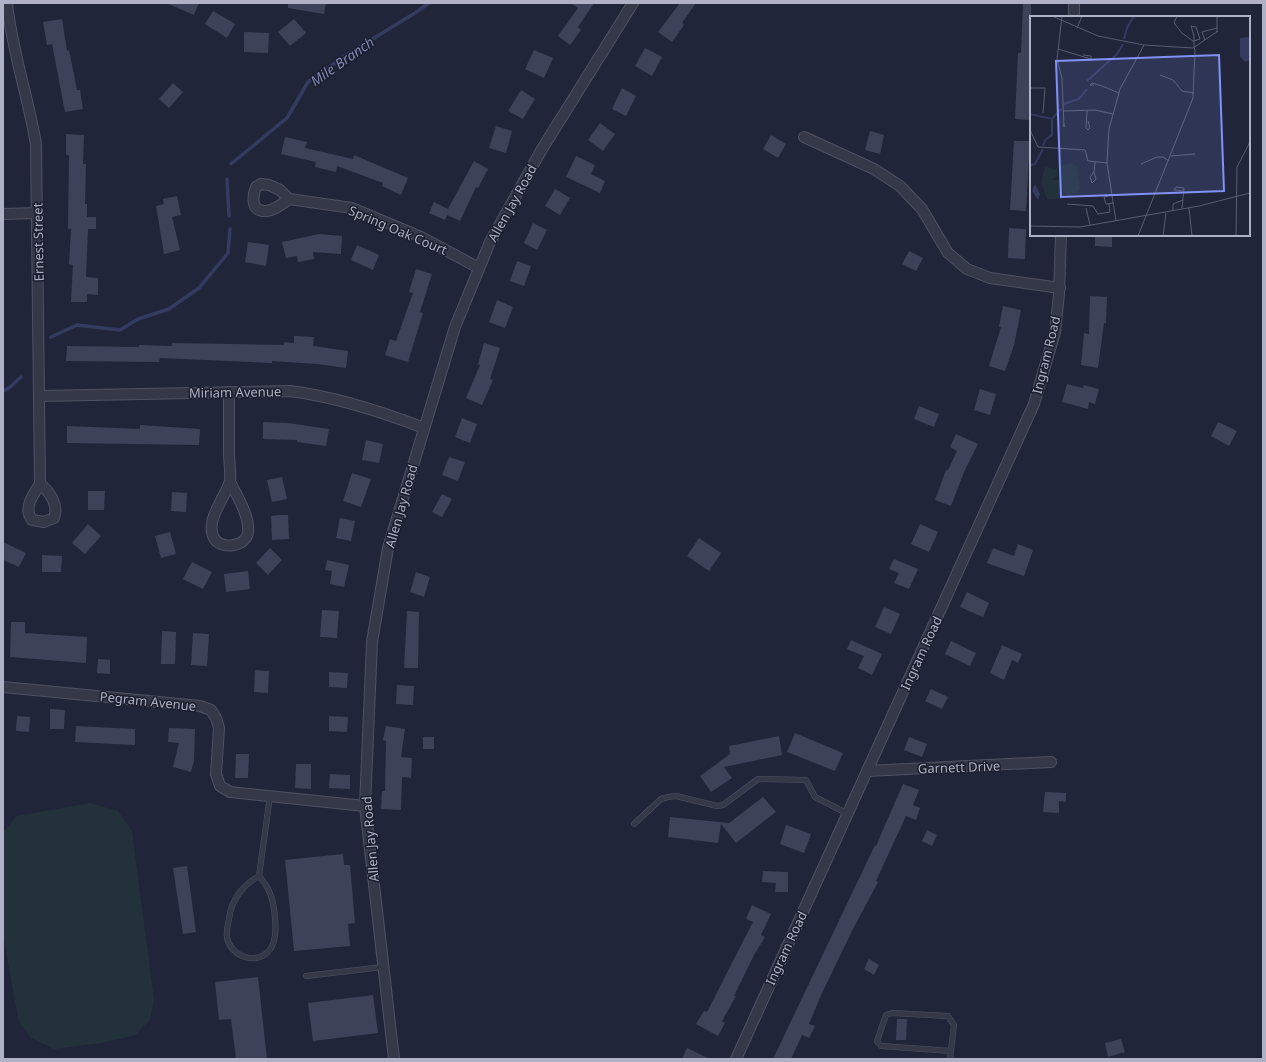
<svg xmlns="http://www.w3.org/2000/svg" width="1266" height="1062" font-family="'Noto Sans',sans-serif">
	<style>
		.green { fill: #23313a }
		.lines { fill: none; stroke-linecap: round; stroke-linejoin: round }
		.stream { stroke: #343b60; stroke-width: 3.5 }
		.building { fill: #3d4259 }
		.service-casing { stroke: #4f5264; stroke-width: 6 }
		.minor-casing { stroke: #4f5264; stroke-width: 12 }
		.service { stroke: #343849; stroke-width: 5 }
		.minor { stroke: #343849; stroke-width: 10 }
		.labels { text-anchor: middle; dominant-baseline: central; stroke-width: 3; stroke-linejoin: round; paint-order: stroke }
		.street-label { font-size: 13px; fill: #afb2c6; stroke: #1a1d2e }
		.water-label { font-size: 14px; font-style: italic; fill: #7e87b2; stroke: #1a1d2e }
		.inset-river { fill: none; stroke: #343b60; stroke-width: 2 }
		.inset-road { fill: none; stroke: #5a5d71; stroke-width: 1 }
		.view { fill: #8191f8; fill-opacity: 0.15; stroke: #8191f8; stroke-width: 2 }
		.inset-edge { fill: none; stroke: #afb2c6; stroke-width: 2 }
	</style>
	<rect width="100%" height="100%" fill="#212539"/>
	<polygon class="green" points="90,803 118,811 132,831 154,1000 150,1019 136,1035 102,1043 54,1049 31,1038 19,1022 5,946 3,929 3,832 17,816"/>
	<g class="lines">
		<g class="stream">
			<polyline points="231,164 287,118 308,82 348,54 415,13 429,3"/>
			<polyline points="227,179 229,216"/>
			<polyline points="51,337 77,325 120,330 138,319 169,309 199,288 228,253 230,229"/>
			<polyline points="3,391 9,388 21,377"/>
		</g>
	</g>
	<g class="building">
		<polygon points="166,3 199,3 194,15"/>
		<polygon points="288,3 326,3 324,14 288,8"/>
		<polygon points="570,3 594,3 578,27 581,30 570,45 558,36 578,8"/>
		<polygon points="680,3 696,3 682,23 684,25 672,42 658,32"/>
		<polygon points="1023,3 1031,3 1031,120 1015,119 1018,53 1021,53"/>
		<polygon points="213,11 235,24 227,38 205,24"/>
		<polygon points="62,19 67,51 69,50 77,90 80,90 83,109 65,112 52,44 47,45 43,22"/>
		<polygon points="294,19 306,33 290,46 278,32"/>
		<polygon points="244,32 269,33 268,53 244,52"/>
		<polygon points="645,48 662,57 652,76 635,66"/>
		<polygon points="534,50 553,58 544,78 525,69"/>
		<polygon points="173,83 183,92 169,108 159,99"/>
		<polygon points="622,88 636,96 626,116 612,109"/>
		<polygon points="521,90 535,99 523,119 508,111"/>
		<polygon points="600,123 615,134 603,151 588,140"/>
		<polygon points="496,126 512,131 506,153 489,148"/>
		<polygon points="870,131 884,135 880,154 865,150"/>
		<polygon points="66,134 84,135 83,164 86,164 85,204 87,204 87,217 96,217 96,229 88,229 86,277 98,278 98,295 87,294 87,302 71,302 73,265 69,264 71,229 68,229 69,155 66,155"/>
		<polygon points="771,135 786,144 778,158 763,149"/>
		<polygon points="285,137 307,142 305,148 353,159 354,155 408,178 401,195 382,186 383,183 337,166 336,172 315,167 316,162 281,154"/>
		<polygon points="1014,141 1030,141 1026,211 1010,210"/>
		<polygon points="576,156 595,165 591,174 605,181 600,193 566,177"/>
		<polygon points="474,161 488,169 478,188 476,187 460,221 447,215 445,220 429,213 434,202 448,209"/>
		<polygon points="555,189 570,198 560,215 545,206"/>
		<polygon points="177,196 181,215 172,217 180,250 164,254 156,206 164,204 163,199"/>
		<polygon points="533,223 547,230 537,250 524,243"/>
		<polygon points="1009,228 1026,229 1025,259 1008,258"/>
		<polygon points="319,234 342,236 341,254 313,252 314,259 298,262 297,256 286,258 282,242"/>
		<polygon points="1095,235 1112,235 1112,247 1095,246"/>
		<polygon points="248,242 269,245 266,266 245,262"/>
		<polygon points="357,245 379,255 373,270 351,260"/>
		<polygon points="909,251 923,258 916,271 902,264"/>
		<polygon points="517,261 531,266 524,286 510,281"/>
		<polygon points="416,269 432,274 420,312 423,313 408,362 385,355 390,339 396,341 413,293 409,292"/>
		<polygon points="1090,296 1107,297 1106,323 1104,323 1098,368 1081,365 1084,333 1089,334"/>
		<polygon points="497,300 513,307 505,328 489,322"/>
		<polygon points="1003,306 1021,310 1014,345 1005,371 989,366 1001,327 999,327"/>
		<polygon points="294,336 314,337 313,346 348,351 346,368 317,364 272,361 272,363 160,358 159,362 66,361 67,346 139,347 139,345 172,346 172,343 284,345 284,342 294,343"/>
		<polygon points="484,343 500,348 490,379 493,380 482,405 466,398 480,365 478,364"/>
		<polygon points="1067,384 1083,388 1084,385 1099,389 1095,404 1089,402 1088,409 1062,402"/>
		<polygon points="980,389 996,394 990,415 974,410"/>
		<polygon points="919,406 939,414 934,427 914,419"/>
		<polygon points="462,418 477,424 470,443 455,437"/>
		<polygon points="263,422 288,423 329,429 326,446 297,442 297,440 263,439"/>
		<polygon points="1218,422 1237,431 1229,446 1211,436"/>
		<polygon points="140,425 200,429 199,445 67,443 67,426 140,429"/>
		<polygon points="956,434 978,444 964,472 951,506 935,500 946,470 948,470 957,451 950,447"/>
		<polygon points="366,440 383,444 379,463 362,460"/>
		<polygon points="449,457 465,462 458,481 442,475"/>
		<polygon points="352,473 371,479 361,507 343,501"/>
		<polygon points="282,477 287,499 272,502 267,480"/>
		<polygon points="88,491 105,491 104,510 88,510"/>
		<polygon points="172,492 187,493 186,512 171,511"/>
		<polygon points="442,494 452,499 442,517 432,512"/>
		<polygon points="280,515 288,515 289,539 272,540 271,516"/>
		<polygon points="340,518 355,521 351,541 336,538"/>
		<polygon points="88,524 101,536 85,554 72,543"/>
		<polygon points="920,524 938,532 929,552 911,544"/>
		<polygon points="170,532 176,554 161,558 155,536"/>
		<polygon points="699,538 721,553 709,571 687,556"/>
		<polygon points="3,542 26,553 19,567 3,560"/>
		<polygon points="1018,544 1033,550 1024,576 987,563 993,548 1014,556"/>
		<polygon points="270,548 282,560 268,575 256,563"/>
		<polygon points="42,555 62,556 61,572 42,572"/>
		<polygon points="894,559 918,569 909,589 894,583 899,573 889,569"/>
		<polygon points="327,560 349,565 344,587 330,584 332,571 325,570"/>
		<polygon points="192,562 212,572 203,589 183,579"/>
		<polygon points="248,571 250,589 226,592 224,574"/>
		<polygon points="416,572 430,577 424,597 410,592"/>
		<polygon points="967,592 989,603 983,617 960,607"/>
		<polygon points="884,607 900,614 891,634 875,627"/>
		<polygon points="322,610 339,611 337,638 320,637"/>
		<polygon points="407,611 419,612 418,668 404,668"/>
		<polygon points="11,622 25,622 25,633 87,637 86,663 10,657"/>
		<polygon points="162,631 176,632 175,664 161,664"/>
		<polygon points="193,633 209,634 207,666 191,665"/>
		<polygon points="851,640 882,654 872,675 858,668 864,656 847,649"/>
		<polygon points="951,641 976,653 970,666 945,654"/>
		<polygon points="1002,645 1022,654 1018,663 1012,660 1004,680 990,673"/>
		<polygon points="98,659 110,660 110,674 97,673"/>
		<polygon points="255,670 269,671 268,693 254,692"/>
		<polygon points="329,672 348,673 347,688 329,687"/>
		<polygon points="397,685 414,686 413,705 396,704"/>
		<polygon points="931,689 948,697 942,709 925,701"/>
		<polygon points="50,709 65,710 64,729 50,729"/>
		<polygon points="17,716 30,717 29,732 16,731"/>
		<polygon points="329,716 348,717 347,732 329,731"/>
		<polygon points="76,726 135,729 135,745 75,742"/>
		<polygon points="386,726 405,729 401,757 412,758 411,778 402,777 401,810 381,809 382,791 385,791 386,741 383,740"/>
		<polygon points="169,728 195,729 194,761 191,772 173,767 179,743 168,742"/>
		<polygon points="795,733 843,753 835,771 787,752"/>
		<polygon points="779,736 782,755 724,767 732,778 711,792 700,776 730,754 729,746"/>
		<rect x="423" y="737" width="11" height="12"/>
		<polygon points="909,737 927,744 922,757 904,750"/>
		<polygon points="236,754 249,754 248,778 235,778"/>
		<polygon points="296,764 311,764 311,789 295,788"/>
		<polygon points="330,774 350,775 350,789 329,788"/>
		<polygon points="903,784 919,790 913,805 920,808 916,820 906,816 876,881 878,882 853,929 822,993 809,1024 815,1026 809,1038 802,1035 791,1059 773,1059 875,845 876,846"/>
		<polygon points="1045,792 1066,793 1066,802 1059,801 1059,813 1043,812"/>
		<polygon points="763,797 776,812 736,843 721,824 718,843 668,837 670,817 729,823"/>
		<polygon points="786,825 811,834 804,853 780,844"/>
		<polygon points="927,830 937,835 932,846 922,841"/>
		<polygon points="343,854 344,865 350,865 355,923 348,924 350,946 294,951 285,860"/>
		<polygon points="187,866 196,932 183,934 173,868"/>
		<polygon points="763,871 788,872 788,892 775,892 776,883 762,882"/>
		<polygon points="752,905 771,914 761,935 765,937 754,955 734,996 736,996 722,1021 725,1023 718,1036 696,1024 704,1011 707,1012 753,922 746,919"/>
		<polygon points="869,959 879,965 874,975 864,969"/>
		<polygon points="258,977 267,1059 236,1059 231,1019 219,1020 215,982"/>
		<polygon points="373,995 378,1033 313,1041 308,1003"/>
		<polygon points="897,1019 907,1019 906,1040 896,1040"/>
		<polygon points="1121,1039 1125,1052 1108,1057 1105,1043"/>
		<polygon points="687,1048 710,1059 682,1059"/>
	</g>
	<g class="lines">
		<g class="service-casing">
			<g id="service">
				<polyline points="634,824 661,799 668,797 676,796 717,806 723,805 758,779 806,780 815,797 848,814"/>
				<path d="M259 876C262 880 266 884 268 889 275 902 279 936 271 948 259 967 230 957 227 937 226 932 228 924 229 919 231 900 243 885 259 876L270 796"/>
				<polyline points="306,976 383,967"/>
				<polyline points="950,1059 954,1025 948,1016 892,1013 886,1015 877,1041 881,1046 951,1051"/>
			</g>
		</g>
		<g class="minor-casing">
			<g id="minor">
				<path d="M7 3C12 51 28 96 36 144L40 484C33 495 23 508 32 520L44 522 54 518C59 505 50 492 40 484"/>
				<polyline points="1074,17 1074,3"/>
				<polyline points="804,137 874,169 900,186 922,209 948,253 967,269 990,278 1060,288"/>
				<path d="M289 199C282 204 275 210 266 211 251 212 252 197 256 187L261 184 269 185 280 190 289 199 352 208 421 237 479 268"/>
				<polyline points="3,214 38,213"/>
				<path d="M229 392C229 412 229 433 229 453 229 462 231 472 230 480 227 496 204 520 214 538 221 550 245 547 248 533 250 516 237 496 230 482"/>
				<path d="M40 396 290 391C337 397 380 411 424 428"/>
				<polyline points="3,687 200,706 211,710 216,718 219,728 216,774 220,786 230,792 365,806"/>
				<polyline points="867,771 1051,762"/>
				<polyline points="394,1059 365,806 372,642 388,548 455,327 490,242 542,149 633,3"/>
				<polyline points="736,1059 1034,404 1055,332 1059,294 1061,235"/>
			</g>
		</g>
		<use href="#service" class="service"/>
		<use href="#minor" class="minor"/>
	</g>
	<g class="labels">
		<g class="street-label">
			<text transform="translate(512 203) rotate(-61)">Allen Jay Road</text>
			<text transform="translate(398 230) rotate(23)">Spring Oak Court</text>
			<text transform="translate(38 242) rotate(-91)">Ernest Street</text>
			<text transform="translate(1046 355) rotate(-76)">Ingram Road</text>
			<text transform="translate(235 392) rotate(-1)">Miriam Avenue</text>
			<text transform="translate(401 506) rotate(-74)">Allen Jay Road</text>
			<text transform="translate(921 653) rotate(-65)">Ingram Road</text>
			<text transform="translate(148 701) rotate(6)">Pegram Avenue</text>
			<text transform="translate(959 767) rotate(-2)">Garnett Drive</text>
			<text transform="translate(370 839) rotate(-95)">Allen Jay Road</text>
			<text transform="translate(786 948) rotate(-65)">Ingram Road</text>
		</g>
		<g class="water-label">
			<text transform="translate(342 61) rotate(-35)">Mile Branch</text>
		</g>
	</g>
	<g transform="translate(1030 16)">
		<rect width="220" height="220" fill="#212539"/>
		<path d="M41 147 47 151 50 172 48 177 38 179 33 176 30 155 32 149ZM15 151 27 153 28 160 22 164H29L32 183H17L11 166Z" fill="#23313a"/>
		<path d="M220 21V44L215 46 210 40V22ZM5 168 10 178 8 184 2 175Z" fill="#343b60"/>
		<path class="inset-river" d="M94 23 97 12 104 0M57 65 87 38 93 28M34 88 49 83 57 73M0 98 22 103 31 93M13 130 15 124 22 119V104M0 149 5 148 13 133"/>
		<path class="inset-road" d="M22 0 68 20 114 29 163 32 188 15M32 0 27 43 32 63 34 111V107M187 0V16M47 12 52 0M175 24 172 16 187 12M28 33 61 43V40L53 39M130 59 143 64 152 75 164 77M64 69H60L62 67 72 70 89 77M0 72H15L13 97M57 94 56 112 58 114 60 112 58 105M33 95 65 94 83 98M0 114 8 131 55 134 58 145 77 147M141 140 165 138M111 148 127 141H133L139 145M64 156 66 163 62 167 60 161 64 156 65 146M82 179 74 181 76 188 83 187M37 188 63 190 68 198 80 196 79 188M56 192 60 209M152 192 154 172 146 171 144 174 153 175M159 192 162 220M143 194V188L153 184M86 205 77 147 79 113 90 73 114 29M0 210 50 211 169 190 220 177M108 220 163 82 165 34 164 31V20L161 10 166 11 170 23 164 25H163L152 17 144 7 147 0M133 220 136 197M206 220 207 151 220 126"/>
		<path class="view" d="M189 39 194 175 31 181 26 45Z"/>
		<rect width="220" height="220" class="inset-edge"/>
	</g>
	<rect width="1266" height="1062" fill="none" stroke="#afb2c6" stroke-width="8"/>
</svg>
